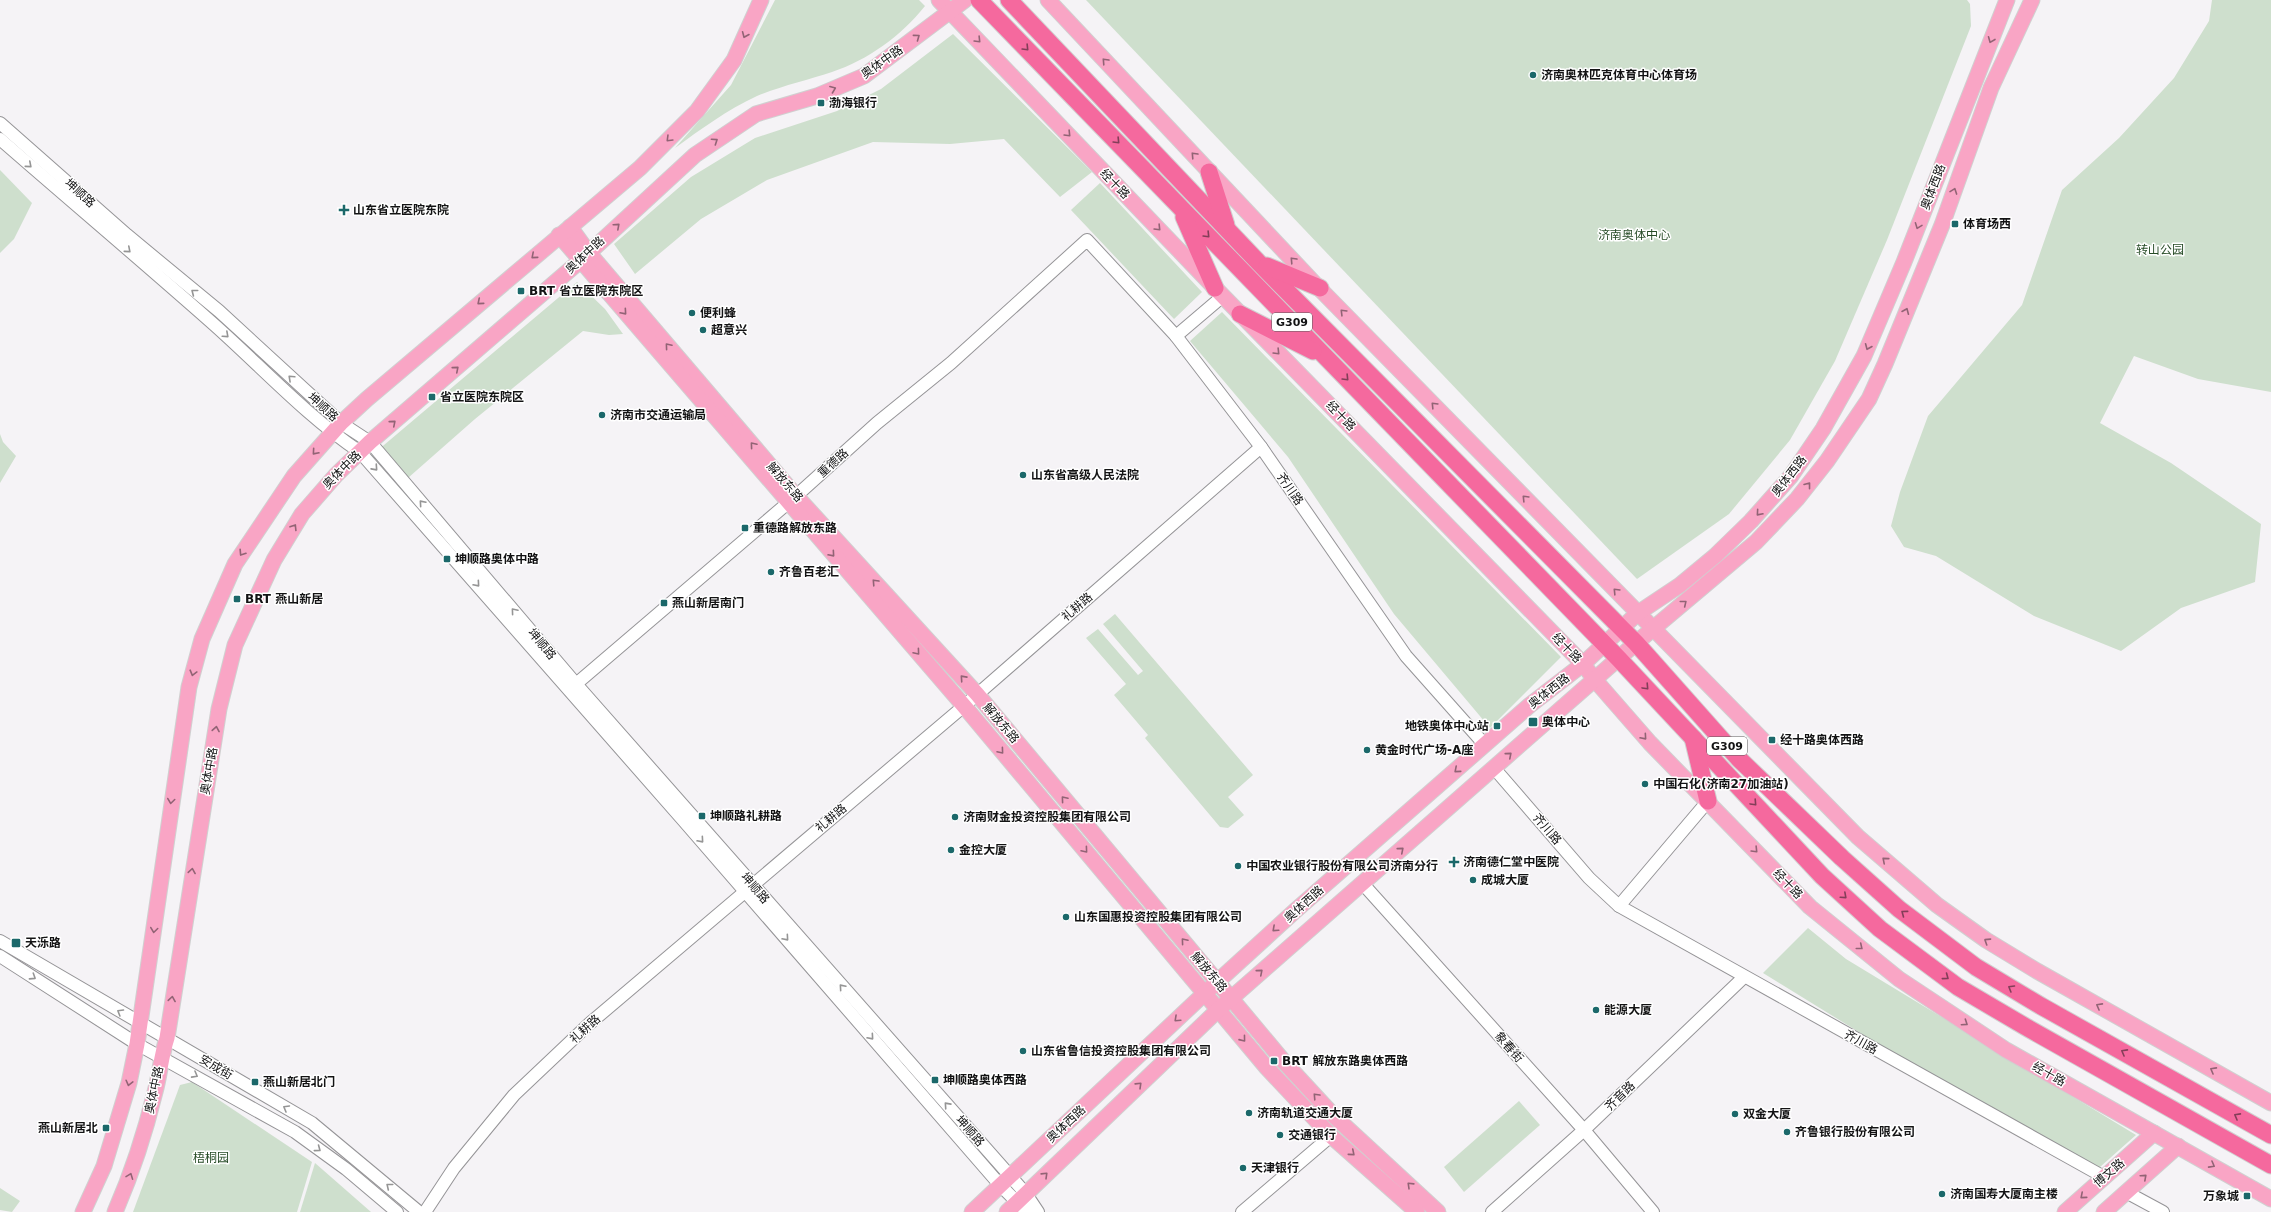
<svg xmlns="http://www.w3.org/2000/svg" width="2271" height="1212" font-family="'DejaVu Sans','Noto Sans SC',sans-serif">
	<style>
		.green { fill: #cedfcd }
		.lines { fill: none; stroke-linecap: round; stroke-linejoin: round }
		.minor-casing { stroke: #959497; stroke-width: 14 }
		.major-casing { stroke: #d0d0d0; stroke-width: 17 }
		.highway-casing { stroke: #d0d0d0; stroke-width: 19 }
		.minor { stroke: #fff; stroke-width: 12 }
		.major { stroke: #f9a5c5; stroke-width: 15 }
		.highway { stroke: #f5699e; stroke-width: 17 }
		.oneway { stroke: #926375 }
		.oneway2 { stroke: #843e59 }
		.oneway3 { stroke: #959595 }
		.poi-dot { fill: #1b686a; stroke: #fff; stroke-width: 1.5 }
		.labels { text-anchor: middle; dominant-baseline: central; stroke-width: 3; stroke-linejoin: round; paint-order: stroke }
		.shield { fill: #fff; stroke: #5a5a5a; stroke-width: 1 }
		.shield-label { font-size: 11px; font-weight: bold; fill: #131314 }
		.street-label { font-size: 12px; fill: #131314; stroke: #fff }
		.poi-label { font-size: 12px; font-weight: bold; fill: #131314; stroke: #fff; text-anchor: start }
		.park-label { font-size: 12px; fill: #264b26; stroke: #fff }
	</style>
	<rect width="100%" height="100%" fill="#f5f3f6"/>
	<g class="green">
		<path d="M775 0H919L925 6C901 36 868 60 832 72 808 80 781 86 757 96 727 110 701 129 675 148L731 85Z"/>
		<polygon points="1086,0 1967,0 1970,4 1971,26 1887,240 1835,361 1790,440 1729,514 1637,579"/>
		<polygon points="2212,0 2271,0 2271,392 2198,379 2134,356 2100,423 2171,463 2261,524 2255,582 2181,608 2121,651 2034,616 1936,556 1904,547 1891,526 1900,492 1928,416 2022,305 2062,190 2119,138 2174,78 2209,21"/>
		<polygon points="953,34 1092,172 1060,197 1004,139 950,144 873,142 767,180 701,219 635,274 614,244 691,177 755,138 837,111 881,89"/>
		<polygon points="0,170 32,203 14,239 0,253"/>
		<polygon points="1100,183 1202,292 1174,319 1071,210"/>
		<polygon points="577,282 605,309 623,334 609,335 583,331 475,419 400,485 371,456"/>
		<polygon points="1222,312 1561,657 1490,728 1394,614 1288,457 1190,341"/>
		<polygon points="0,434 3,442 16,456 0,483"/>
		<polygon points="1115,614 1253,775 1228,797 1244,815 1228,828 1220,827 1145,738 1148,735 1114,695 1126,684 1086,638 1098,629 1138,675 1143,671 1103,624"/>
		<polygon points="1808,928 1846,959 2136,1135 2091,1175 1763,973"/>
		<polygon points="192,1082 312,1162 297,1212 133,1212 180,1085"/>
		<polygon points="1519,1101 1540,1125 1464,1192 1444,1167"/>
		<polygon points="315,1163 371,1212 300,1212"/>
		<polygon points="0,1188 20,1201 12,1212 0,1210"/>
	</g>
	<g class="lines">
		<g class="minor-casing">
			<g id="minor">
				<polyline points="0,123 127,235 219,311 341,423 370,442 576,684 1026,1194 1038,1212"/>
				<path d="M0 139C70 200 141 260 210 321 260 365 305 415 360 452L683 820 1000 1185 1027 1212"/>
				<polyline points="1176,336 1223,296"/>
				<polyline points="576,684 796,496 877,423 951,363 1087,240 1176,336 1261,447 1406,656 1485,745"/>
				<polyline points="1494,768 1589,878 1619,906 2104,1177"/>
				<polyline points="1363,884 1584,1130 1653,1212"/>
				<polyline points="1619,906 1708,801"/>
				<polyline points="0,941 312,1123 419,1212"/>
				<polyline points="0,956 137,1044 295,1132 346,1169 397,1212"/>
				<polyline points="2126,1192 2163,1212"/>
				<polyline points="425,1212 454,1168 514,1095 589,1024 964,706 1261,447"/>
				<polyline points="1242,1212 1331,1136"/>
				<polyline points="1492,1212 1584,1130 1744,977"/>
			</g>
		</g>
		<g class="major-casing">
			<g id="major">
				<polyline points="939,0 1215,288 1583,664 1595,680 1650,743 1810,907 1899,979 2006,1050 2271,1199"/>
				<polyline points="1048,0 1315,284 1858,837 1937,905 1986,940 2037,971 2271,1103"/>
				<polyline points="570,227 588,252 796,496 977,694 1285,1063 1334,1116 1438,1212"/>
				<polyline points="559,235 964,706 1267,1068 1331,1136 1417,1212"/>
				<polyline points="83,1212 104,1166 129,1083 137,1044 189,687 202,639 235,564 294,476 341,423 367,399 640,168 697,111 734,60 761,0"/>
				<path d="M115 1212C132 1173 145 1133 155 1092 160 1074 161 1056 167 1038L219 709 235 645 274 560 302 514 336 475 370 442 580 261 695 155 756 114 817 96 864 76 965 0"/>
				<polyline points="972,1212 1205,993 1296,910 1530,705 1583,664 1638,613 1680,585 1715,556 1751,521 1791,476 1823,429 1864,356 1904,262 2007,0"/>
				<polyline points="1007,1212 1219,1009 1636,643 1756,542 1797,499 1827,461 1869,399 1885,364 1942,225 1991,88 2032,0"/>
				<polyline points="2065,1212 2154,1133"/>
				<polyline points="2104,1212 2178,1146"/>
			</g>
		</g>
		<g class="highway-casing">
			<g id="highway">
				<polyline points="979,0 1619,659 1822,876 1880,929 1958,987 2026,1027 2271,1165"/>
				<polyline points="1009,0 1259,263 1636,643 1739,759 1842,858 1899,909 1976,967 2041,1006 2271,1135"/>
				<polyline points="1209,172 1226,225"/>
				<polyline points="1184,217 1215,288"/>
				<polyline points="1267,266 1320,288"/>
				<polyline points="1240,314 1313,351"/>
				<polyline points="1693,738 1708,801"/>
			</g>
		</g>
		<use href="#minor" class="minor"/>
		<use href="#major" class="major"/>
		<use href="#highway" class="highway"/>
	</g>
	<defs><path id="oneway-chevron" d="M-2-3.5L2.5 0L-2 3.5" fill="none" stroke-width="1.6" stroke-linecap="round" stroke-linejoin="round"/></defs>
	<g class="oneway">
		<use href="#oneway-chevron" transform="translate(745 35) rotate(113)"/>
		<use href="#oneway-chevron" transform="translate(917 37) rotate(-36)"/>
		<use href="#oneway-chevron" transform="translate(978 40) rotate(46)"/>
		<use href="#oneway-chevron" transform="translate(1991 40) rotate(112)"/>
		<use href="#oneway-chevron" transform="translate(1105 61) rotate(-133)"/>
		<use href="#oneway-chevron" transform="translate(833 89) rotate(-21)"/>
		<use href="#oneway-chevron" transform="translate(1068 134) rotate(46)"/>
		<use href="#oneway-chevron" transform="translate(669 139) rotate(135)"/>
		<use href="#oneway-chevron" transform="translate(715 141) rotate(-34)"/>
		<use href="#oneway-chevron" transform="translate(1194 155) rotate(-133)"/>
		<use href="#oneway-chevron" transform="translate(1954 191) rotate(-70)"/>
		<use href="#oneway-chevron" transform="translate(617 226) rotate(-42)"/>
		<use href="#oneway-chevron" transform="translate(1918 226) rotate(111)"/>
		<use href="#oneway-chevron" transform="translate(1158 228) rotate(46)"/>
		<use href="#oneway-chevron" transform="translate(534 256) rotate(139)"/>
		<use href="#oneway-chevron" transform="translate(1293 260) rotate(-133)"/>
		<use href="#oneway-chevron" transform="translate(480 302) rotate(140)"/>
		<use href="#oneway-chevron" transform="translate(1906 311) rotate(-67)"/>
		<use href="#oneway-chevron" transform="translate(624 312) rotate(49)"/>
		<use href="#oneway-chevron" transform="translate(1343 312) rotate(-135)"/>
		<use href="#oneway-chevron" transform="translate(668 346) rotate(-130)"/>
		<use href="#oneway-chevron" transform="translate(1868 347) rotate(113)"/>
		<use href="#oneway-chevron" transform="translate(1277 352) rotate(46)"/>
		<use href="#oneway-chevron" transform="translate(456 369) rotate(-41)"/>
		<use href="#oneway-chevron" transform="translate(1434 405) rotate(-134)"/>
		<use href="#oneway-chevron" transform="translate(393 423) rotate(-41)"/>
		<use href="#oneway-chevron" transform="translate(753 445) rotate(-130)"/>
		<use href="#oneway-chevron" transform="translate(315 452) rotate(131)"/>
		<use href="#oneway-chevron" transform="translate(1808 485) rotate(-52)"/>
		<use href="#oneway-chevron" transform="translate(1525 498) rotate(-134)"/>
		<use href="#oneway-chevron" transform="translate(1759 513) rotate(131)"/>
		<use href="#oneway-chevron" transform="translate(294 527) rotate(-58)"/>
		<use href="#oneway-chevron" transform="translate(242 553) rotate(123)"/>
		<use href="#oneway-chevron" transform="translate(832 554) rotate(49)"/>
		<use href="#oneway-chevron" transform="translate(875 582) rotate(-133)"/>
		<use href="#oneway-chevron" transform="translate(1616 591) rotate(-134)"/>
		<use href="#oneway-chevron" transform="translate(1684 603) rotate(-39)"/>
		<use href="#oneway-chevron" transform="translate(917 652) rotate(50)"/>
		<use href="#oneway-chevron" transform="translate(193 673) rotate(105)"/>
		<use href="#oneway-chevron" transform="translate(963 678) rotate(-132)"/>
		<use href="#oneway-chevron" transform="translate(216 729) rotate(-80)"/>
		<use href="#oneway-chevron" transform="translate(1644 737) rotate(49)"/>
		<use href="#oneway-chevron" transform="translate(1001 751) rotate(50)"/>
		<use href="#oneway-chevron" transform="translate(1509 755) rotate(-41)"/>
		<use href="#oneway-chevron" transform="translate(1457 770) rotate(139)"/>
		<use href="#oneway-chevron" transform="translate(1064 799) rotate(-130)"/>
		<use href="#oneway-chevron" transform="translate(171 801) rotate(98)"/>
		<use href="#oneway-chevron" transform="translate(1085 850) rotate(50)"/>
		<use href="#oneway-chevron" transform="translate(1401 850) rotate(-41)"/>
		<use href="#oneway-chevron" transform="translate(1755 850) rotate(46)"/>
		<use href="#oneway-chevron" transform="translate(1885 860) rotate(-139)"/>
		<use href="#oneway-chevron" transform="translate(192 871) rotate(-81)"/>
		<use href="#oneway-chevron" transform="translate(1275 929) rotate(138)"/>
		<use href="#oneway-chevron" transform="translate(154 930) rotate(98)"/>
		<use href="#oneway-chevron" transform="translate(1184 941) rotate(-130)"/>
		<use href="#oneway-chevron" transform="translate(1987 941) rotate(-147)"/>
		<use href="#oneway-chevron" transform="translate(1860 947) rotate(39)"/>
		<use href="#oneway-chevron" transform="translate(1260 972) rotate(-41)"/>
		<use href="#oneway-chevron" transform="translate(172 999) rotate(-81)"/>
		<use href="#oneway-chevron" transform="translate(2099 1006) rotate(-151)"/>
		<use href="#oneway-chevron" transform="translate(1177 1019) rotate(137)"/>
		<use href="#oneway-chevron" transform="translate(1965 1023) rotate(34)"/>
		<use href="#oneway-chevron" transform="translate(1243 1039) rotate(51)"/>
		<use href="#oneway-chevron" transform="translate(2213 1070) rotate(-151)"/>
		<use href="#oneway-chevron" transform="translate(129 1083) rotate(104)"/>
		<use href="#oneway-chevron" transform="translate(1139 1085) rotate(-44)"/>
		<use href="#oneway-chevron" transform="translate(1316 1096) rotate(-133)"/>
		<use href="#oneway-chevron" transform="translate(1352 1153) rotate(40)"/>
		<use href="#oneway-chevron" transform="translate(2212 1165) rotate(29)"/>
		<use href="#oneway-chevron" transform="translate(1045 1175) rotate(-44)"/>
		<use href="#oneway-chevron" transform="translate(130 1176) rotate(-69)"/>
		<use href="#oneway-chevron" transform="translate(2144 1177) rotate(-42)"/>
		<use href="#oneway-chevron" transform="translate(1410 1185) rotate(-136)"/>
		<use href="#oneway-chevron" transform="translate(2083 1196) rotate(139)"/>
	</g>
	<g class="oneway2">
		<use href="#oneway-chevron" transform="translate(1026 48) rotate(46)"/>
		<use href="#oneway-chevron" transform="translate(1117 141) rotate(46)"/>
		<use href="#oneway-chevron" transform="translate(1207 235) rotate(46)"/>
		<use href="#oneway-chevron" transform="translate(1346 378) rotate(46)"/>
		<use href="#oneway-chevron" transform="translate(1646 687) rotate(47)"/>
		<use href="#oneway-chevron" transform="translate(1754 803) rotate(47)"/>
		<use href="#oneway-chevron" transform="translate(1844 896) rotate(42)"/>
		<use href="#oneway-chevron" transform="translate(1904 913) rotate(-143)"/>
		<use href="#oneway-chevron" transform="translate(1946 977) rotate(37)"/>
		<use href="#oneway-chevron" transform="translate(2011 988) rotate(-149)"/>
		<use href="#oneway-chevron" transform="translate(2124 1052) rotate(-151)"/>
		<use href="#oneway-chevron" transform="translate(2237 1116) rotate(-151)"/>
	</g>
	<g class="oneway3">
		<use href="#oneway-chevron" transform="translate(29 165) rotate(41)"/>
		<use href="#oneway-chevron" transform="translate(128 250) rotate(41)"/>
		<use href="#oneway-chevron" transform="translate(194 292) rotate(-142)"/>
		<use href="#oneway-chevron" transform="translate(226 335) rotate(42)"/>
		<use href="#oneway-chevron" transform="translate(291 378) rotate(-137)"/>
		<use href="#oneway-chevron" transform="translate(375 468) rotate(48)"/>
		<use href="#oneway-chevron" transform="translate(422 503) rotate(-131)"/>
		<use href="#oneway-chevron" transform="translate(477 584) rotate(49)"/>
		<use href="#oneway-chevron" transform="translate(514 611) rotate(-130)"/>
		<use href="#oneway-chevron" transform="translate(701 840) rotate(49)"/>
		<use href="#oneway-chevron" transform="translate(786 938) rotate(49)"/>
		<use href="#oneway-chevron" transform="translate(33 977) rotate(33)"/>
		<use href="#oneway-chevron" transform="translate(842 987) rotate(-131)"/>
		<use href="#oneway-chevron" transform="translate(120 1012) rotate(-149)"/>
		<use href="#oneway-chevron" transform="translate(871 1037) rotate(49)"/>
		<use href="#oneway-chevron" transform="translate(195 1075) rotate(29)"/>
		<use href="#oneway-chevron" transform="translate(947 1105) rotate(-132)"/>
		<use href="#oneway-chevron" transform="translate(286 1108) rotate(-150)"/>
		<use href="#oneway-chevron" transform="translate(318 1149) rotate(37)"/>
		<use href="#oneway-chevron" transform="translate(389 1186) rotate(-141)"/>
	</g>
	<g class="poi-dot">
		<circle cx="1533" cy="75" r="4"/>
		<rect x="817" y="99" width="8" height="8" rx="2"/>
		<path d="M342 204h4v4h4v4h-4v4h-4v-4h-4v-4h4z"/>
		<rect x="1951" y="220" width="8" height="8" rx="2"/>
		<rect x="517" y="287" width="8" height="8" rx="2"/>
		<circle cx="692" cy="313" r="4"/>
		<circle cx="703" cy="330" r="4"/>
		<rect x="428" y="393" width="8" height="8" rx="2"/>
		<circle cx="602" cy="415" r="4"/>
		<circle cx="1023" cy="475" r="4"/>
		<rect x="741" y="524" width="8" height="8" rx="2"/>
		<rect x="443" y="555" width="8" height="8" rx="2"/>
		<circle cx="771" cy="572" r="4"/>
		<rect x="233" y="595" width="8" height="8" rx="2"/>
		<rect x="660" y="599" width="8" height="8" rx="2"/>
		<rect x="1528" y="717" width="10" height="10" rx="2"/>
		<rect x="1493" y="722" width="8" height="8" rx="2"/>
		<rect x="1768" y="736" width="8" height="8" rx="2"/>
		<circle cx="1367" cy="750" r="4"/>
		<circle cx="1645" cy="784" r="4"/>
		<rect x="698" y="812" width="8" height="8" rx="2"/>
		<circle cx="955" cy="817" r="4"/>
		<circle cx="951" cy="850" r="4"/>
		<path d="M1452 856h4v4h4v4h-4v4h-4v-4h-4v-4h4z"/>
		<circle cx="1238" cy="866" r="4"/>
		<circle cx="1473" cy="880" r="4"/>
		<circle cx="1066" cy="917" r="4"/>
		<rect x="11" y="938" width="10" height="10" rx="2"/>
		<circle cx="1596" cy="1010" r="4"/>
		<circle cx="1023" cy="1051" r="4"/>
		<rect x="1270" y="1057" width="8" height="8" rx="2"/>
		<rect x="931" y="1076" width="8" height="8" rx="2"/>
		<rect x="251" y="1078" width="8" height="8" rx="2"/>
		<circle cx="1249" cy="1113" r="4"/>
		<circle cx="1735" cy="1114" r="4"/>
		<rect x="102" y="1124" width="8" height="8" rx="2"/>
		<circle cx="1787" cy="1132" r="4"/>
		<circle cx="1280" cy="1135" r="4"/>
		<circle cx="1243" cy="1168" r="4"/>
		<circle cx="1942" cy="1194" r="4"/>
		<rect x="2243" y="1192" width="8" height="8" rx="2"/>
	</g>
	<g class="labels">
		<g class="shield">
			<rect x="1272" y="313" width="40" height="18" rx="3"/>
			<rect x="1707" y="737" width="40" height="18" rx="3"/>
		</g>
		<g class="shield-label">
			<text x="1292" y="322">G309</text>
			<text x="1727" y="746">G309</text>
		</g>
		<g class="street-label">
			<text transform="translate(882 62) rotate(-35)">奥体中路</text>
			<text transform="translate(1115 184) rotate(46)">经十路</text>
			<text transform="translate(1933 187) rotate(-69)">奥体西路</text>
			<text transform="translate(80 193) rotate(42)">坤顺路</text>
			<text transform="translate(585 255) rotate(-43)">奥体中路</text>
			<text transform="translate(323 407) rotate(42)">坤顺路</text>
			<text transform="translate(1341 416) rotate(46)">经十路</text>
			<text transform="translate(833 463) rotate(-42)">重德路</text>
			<text transform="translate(342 470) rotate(-45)">奥体中路</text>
			<text transform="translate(1789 476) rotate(-52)">奥体西路</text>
			<text transform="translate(785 482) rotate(49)">解放东路</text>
			<text transform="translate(1290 489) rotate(55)">齐川路</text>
			<text transform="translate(1077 607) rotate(-41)">礼耕路</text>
			<text transform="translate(542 644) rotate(50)">坤顺路</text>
			<text transform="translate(1567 648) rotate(46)">经十路</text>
			<text transform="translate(1549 691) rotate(-38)">奥体西路</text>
			<text transform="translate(1001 723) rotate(50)">解放东路</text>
			<text transform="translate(209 771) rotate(-80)">奥体中路</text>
			<text transform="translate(831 818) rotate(-40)">礼耕路</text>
			<text transform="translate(1547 829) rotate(49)">齐川路</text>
			<text transform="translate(1788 884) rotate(46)">经十路</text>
			<text transform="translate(755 888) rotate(49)">坤顺路</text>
			<text transform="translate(1304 904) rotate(-42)">奥体西路</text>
			<text transform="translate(1209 972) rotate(50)">解放东路</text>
			<text transform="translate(585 1029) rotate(-42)">礼耕路</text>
			<text transform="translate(1861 1042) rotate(29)">齐川路</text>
			<text transform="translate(1509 1047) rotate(48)">象春街</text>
			<text transform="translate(216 1067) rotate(30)">安成街</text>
			<text transform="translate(2049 1074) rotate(29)">经十路</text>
			<text transform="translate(154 1090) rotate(-78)">奥体中路</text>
			<text transform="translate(1620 1096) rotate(-44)">齐音路</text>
			<text transform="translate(1066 1124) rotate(-43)">奥体西路</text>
			<text transform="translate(970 1131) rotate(48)">坤顺路</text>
			<text transform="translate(2109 1173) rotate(-41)">博文路</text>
		</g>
		<g class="poi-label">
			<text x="1541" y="75">济南奥林匹克体育中心体育场</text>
			<text x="829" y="103">渤海银行</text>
			<text x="353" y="210">山东省立医院东院</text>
			<text x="1963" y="224">体育场西</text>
			<text x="529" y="291">BRT 省立医院东院区</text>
			<text x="700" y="313">便利蜂</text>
			<text x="711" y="330">超意兴</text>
			<text x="440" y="397">省立医院东院区</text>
			<text x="610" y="415">济南市交通运输局</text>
			<text x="1031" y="475">山东省高级人民法院</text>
			<text x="753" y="528">重德路解放东路</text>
			<text x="455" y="559">坤顺路奥体中路</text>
			<text x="779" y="572">齐鲁百老汇</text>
			<text x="245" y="599">BRT 燕山新居</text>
			<text x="672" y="603">燕山新居南门</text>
			<text x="1542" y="722">奥体中心</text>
			<text x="1489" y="726" text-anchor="end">地铁奥体中心站</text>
			<text x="1780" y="740">经十路奥体西路</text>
			<text x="1375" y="750">黄金时代广场-A座</text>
			<text x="1653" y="784">中国石化(济南27加油站)</text>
			<text x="710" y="816">坤顺路礼耕路</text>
			<text x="963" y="817">济南财金投资控股集团有限公司</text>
			<text x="959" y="850">金控大厦</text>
			<text x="1463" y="862">济南德仁堂中医院</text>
			<text x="1246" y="866">中国农业银行股份有限公司济南分行</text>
			<text x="1481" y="880">成城大厦</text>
			<text x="1074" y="917">山东国惠投资控股集团有限公司</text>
			<text x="25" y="943">天泺路</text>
			<text x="1604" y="1010">能源大厦</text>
			<text x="1031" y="1051">山东省鲁信投资控股集团有限公司</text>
			<text x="1282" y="1061">BRT 解放东路奥体西路</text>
			<text x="943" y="1080">坤顺路奥体西路</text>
			<text x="263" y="1082">燕山新居北门</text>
			<text x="1257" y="1113">济南轨道交通大厦</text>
			<text x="1743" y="1114">双金大厦</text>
			<text x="98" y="1128" text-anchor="end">燕山新居北</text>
			<text x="1795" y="1132">齐鲁银行股份有限公司</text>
			<text x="1288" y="1135">交通银行</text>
			<text x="1251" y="1168">天津银行</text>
			<text x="1950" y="1194">济南国寿大厦南主楼</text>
			<text x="2239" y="1196" text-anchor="end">万象城</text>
		</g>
		<g class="park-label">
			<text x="1634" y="235">济南奥体中心</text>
			<text x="2160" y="250">转山公园</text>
			<text x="211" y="1158">梧桐园</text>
		</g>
	</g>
</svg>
